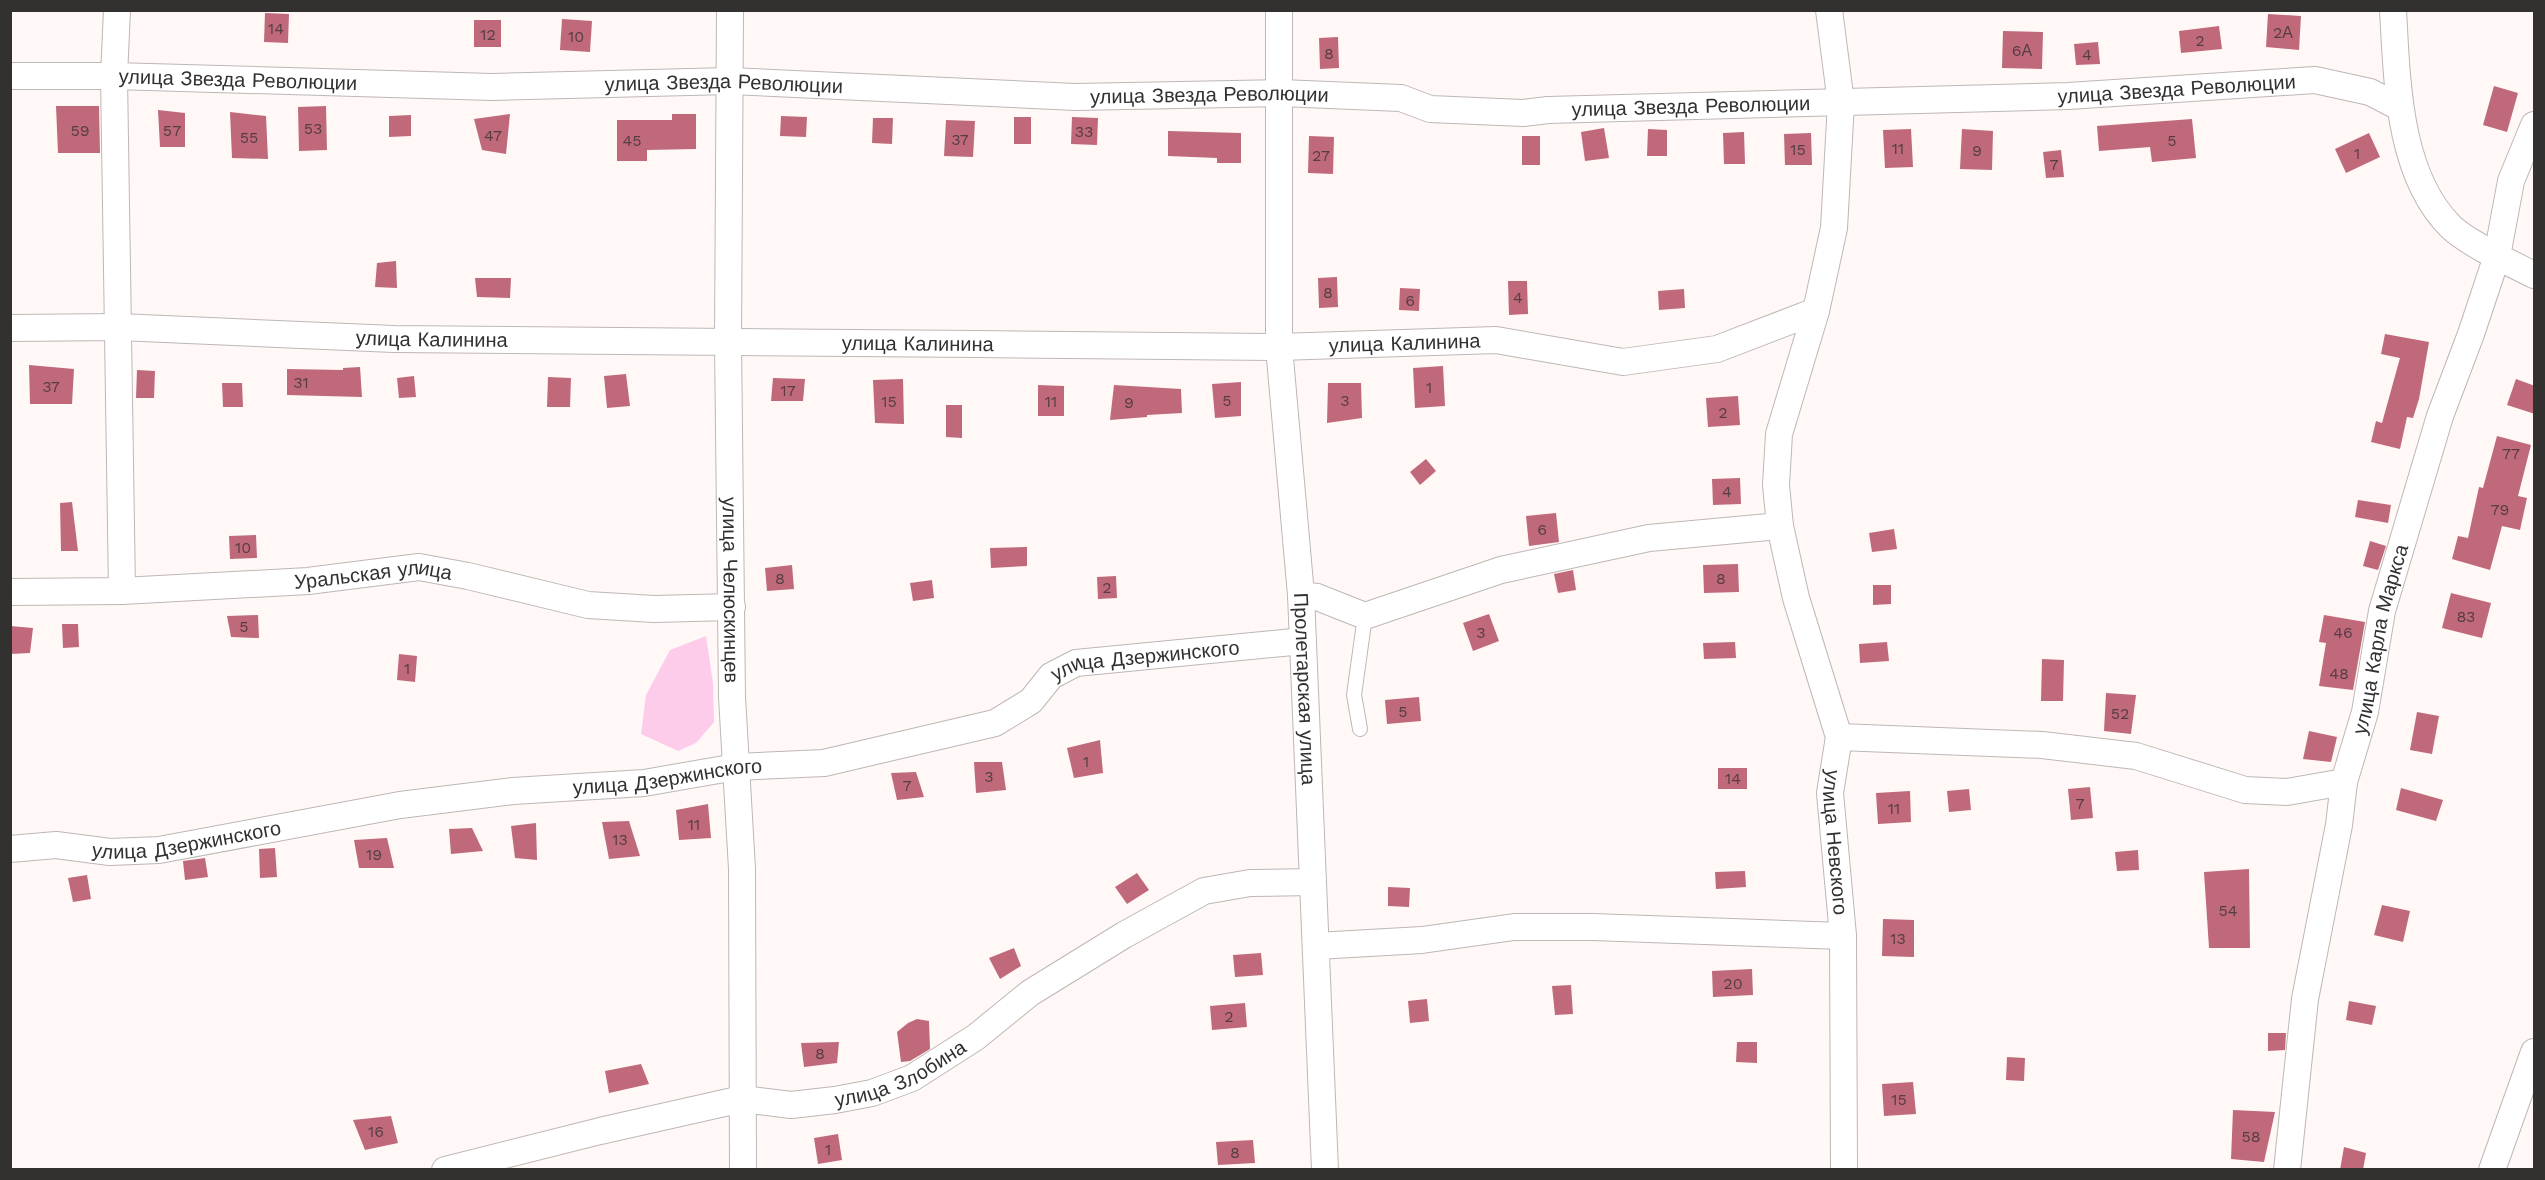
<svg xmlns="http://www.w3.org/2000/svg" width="2545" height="1180" font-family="'Work Sans',sans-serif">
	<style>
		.water { fill: #fcccea }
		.building { fill: #c0697b }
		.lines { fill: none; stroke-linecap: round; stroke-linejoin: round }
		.service-casing { stroke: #bdb7b6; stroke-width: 16 }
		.minor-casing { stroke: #bdb7b6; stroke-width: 28 }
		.service { stroke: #fff; stroke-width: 14 }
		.minor { stroke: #fff; stroke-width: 26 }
		.labels { text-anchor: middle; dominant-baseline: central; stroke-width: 4.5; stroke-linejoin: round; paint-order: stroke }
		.number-label { font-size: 16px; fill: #563e43 }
		.street-label { font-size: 20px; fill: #333030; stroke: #fff8f6 }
	</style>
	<rect width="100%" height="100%" fill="#fff8f6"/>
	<polygon class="water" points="706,636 713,683 714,722 696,743 678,751 641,734 646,695 670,650"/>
	<g class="building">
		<polygon points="265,13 289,14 288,43 264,42"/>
		<polygon points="2268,14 2301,16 2299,50 2266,47"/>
		<polygon points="562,19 592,21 590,52 560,50"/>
		<rect x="474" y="20" width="27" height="27"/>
		<polygon points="2219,26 2222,49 2181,53 2179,31"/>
		<polygon points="2003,31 2043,32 2042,69 2002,68"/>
		<polygon points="1338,37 1339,68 1320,69 1319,38"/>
		<polygon points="2098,42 2100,64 2076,65 2074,44"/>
		<polygon points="2494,86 2518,93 2507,132 2483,125"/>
		<polygon points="56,106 99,106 100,153 58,153"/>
		<polygon points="326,106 327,150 299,151 298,107"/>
		<polygon points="158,110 185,113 185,147 160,147"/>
		<polygon points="230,112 266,116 268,159 232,158"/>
		<polygon points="510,114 506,154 482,150 474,119"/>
		<polygon points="672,114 696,114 696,149 647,150 647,161 617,161 617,120 672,120"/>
		<polygon points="411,115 411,136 389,137 389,116"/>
		<polygon points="781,116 807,117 806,137 780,136"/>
		<rect x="1014" y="117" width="17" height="27"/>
		<polygon points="1072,117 1098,118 1097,145 1071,144"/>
		<polygon points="873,118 893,118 892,144 872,143"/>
		<polygon points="2192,119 2196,158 2152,162 2150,147 2099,151 2097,126"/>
		<polygon points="946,120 975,121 973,157 944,156"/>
		<polygon points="1604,128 1609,158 1585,161 1581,132"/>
		<polygon points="1648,129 1667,130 1667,156 1647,156"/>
		<polygon points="1911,129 1913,167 1885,168 1883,130"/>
		<polygon points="1962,129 1993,131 1992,170 1960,169"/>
		<polygon points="1168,131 1241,133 1241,163 1217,163 1217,158 1168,156"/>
		<polygon points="1744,132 1745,164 1724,164 1723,133"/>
		<polygon points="1811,133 1812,165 1785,165 1784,134"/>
		<polygon points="2369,133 2380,157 2346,173 2335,149"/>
		<polygon points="1309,136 1334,137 1333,174 1308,173"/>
		<rect x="1522" y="136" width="18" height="29"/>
		<polygon points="2061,150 2064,177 2046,178 2043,152"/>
		<polygon points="396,261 397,288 375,287 377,263"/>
		<polygon points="1337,277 1338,307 1319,308 1318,278"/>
		<polygon points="475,278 511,278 510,298 477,297"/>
		<polygon points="1508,281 1527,281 1528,314 1509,315"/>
		<polygon points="1400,288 1420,289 1419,311 1399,310"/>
		<polygon points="1684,289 1685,308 1659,310 1658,291"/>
		<polygon points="2385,334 2429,342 2419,399 2413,418 2407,417 2400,449 2371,442 2376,421 2382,423 2400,358 2381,354"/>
		<polygon points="29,365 74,369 72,404 30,404"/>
		<polygon points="1443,366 1445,406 1415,408 1413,368"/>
		<polygon points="360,367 362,397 287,395 287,369 343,370 343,368"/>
		<polygon points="137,370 155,371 154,398 136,398"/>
		<polygon points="626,374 630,406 607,408 604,376"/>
		<polygon points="414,376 416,397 399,398 397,378"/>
		<polygon points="548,377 571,378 570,407 547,407"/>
		<polygon points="773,378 805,379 803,401 771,401"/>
		<polygon points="903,379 904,424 875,423 873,380"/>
		<polygon points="2516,379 2535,386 2535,414 2507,405"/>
		<polygon points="1241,382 1241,416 1215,418 1212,384"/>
		<polygon points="222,383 242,383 243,407 223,407"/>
		<polygon points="1328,383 1361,383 1362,418 1327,423"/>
		<polygon points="1038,385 1064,386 1064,416 1038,416"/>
		<polygon points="1114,385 1181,389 1182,413 1147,415 1147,417 1110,420"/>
		<polygon points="1738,396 1740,425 1708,427 1706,398"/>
		<polygon points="946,405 962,405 962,438 946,437"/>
		<polygon points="2497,436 2531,445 2518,496 2527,498 2520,530 2502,526 2490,570 2452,559 2458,536 2468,538 2479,487 2483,488"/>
		<polygon points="1426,459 1436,471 1420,485 1410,472"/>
		<polygon points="1740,478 1741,504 1713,505 1712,479"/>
		<polygon points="2358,500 2391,505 2388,523 2355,517"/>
		<polygon points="72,502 78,551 61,551 60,503"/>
		<polygon points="1556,513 1559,542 1529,546 1526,516"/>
		<polygon points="1894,529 1897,549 1872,552 1869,533"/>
		<polygon points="256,535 257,558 230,559 229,536"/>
		<polygon points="2370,541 2386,546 2378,570 2363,566"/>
		<polygon points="1027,547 1027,566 991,568 990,548"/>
		<polygon points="1738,564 1739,592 1704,593 1703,565"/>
		<polygon points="792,565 794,589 767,591 765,568"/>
		<polygon points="1573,570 1576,590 1558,593 1554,574"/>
		<polygon points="1116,576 1117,598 1098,599 1097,577"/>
		<polygon points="932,580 934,598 913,601 910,583"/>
		<polygon points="1873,585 1891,585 1891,604 1873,605"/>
		<polygon points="2451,593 2491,603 2482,638 2442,628"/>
		<polygon points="1489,614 1499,641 1473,651 1463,623"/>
		<polygon points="258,615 259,638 231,637 227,616"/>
		<polygon points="2324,615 2365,622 2353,690 2319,686 2326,643 2319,642"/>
		<polygon points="62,624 78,624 79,647 63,648"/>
		<polygon points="10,626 33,628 30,653 10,654"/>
		<polygon points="1735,642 1736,658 1704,659 1703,643"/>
		<polygon points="1887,642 1889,661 1860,663 1859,644"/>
		<polygon points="399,654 417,656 415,682 397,680"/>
		<polygon points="2042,659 2064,660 2063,701 2041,701"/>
		<polygon points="2106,693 2136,695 2131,734 2104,731"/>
		<polygon points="1419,697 1421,721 1387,724 1385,700"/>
		<polygon points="2417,712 2439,716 2432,754 2410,750"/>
		<polygon points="2309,731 2337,737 2331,762 2303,759"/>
		<polygon points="1100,740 1103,773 1074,778 1067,748"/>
		<polygon points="974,762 1002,762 1006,790 976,793"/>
		<rect x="1718" y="768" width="29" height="21"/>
		<polygon points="916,772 924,797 897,800 891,773"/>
		<polygon points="2090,787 2093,818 2071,820 2068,789"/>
		<polygon points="2401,788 2443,800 2436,821 2396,810"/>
		<polygon points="1969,789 1971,810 1949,812 1947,791"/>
		<polygon points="1910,791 1911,822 1878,824 1876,793"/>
		<polygon points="708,804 711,838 679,840 676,810"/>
		<polygon points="629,821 640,856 609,859 602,822"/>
		<polygon points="536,823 537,860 515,858 511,826"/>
		<polygon points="472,828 483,851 451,854 449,829"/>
		<polygon points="387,838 394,868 359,868 354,840"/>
		<polygon points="275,848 277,877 260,878 259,849"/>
		<polygon points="2138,850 2139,870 2117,871 2115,852"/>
		<polygon points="205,858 208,877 185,880 183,861"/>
		<polygon points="2249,869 2250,948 2209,948 2204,872"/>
		<polygon points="1745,871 1746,887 1716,889 1715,872"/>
		<polygon points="1137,873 1149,890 1127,904 1115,887"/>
		<polygon points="87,875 91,899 73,902 68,878"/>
		<polygon points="1388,887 1410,888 1409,907 1388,906"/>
		<polygon points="2382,905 2410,911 2403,942 2374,935"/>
		<polygon points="1883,919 1914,920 1914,957 1882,956"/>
		<polygon points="1014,948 1021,966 1000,979 989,958"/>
		<polygon points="1261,953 1263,975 1235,977 1233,955"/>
		<polygon points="1752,969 1753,995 1713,997 1712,971"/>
		<polygon points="1571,985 1573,1014 1555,1015 1552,986"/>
		<polygon points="1427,999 1429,1021 1410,1023 1408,1001"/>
		<polygon points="2349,1001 2376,1006 2372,1025 2346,1020"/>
		<polygon points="1245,1003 1247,1027 1212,1030 1210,1006"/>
		<polygon points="917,1019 929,1021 930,1049 910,1061 901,1062 897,1032 908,1023"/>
		<polygon points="2268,1033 2286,1033 2285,1050 2268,1051"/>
		<polygon points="839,1042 837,1063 804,1067 801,1043"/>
		<polygon points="1737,1042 1757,1042 1757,1063 1736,1062"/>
		<polygon points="2007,1057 2025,1058 2024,1081 2006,1080"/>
		<polygon points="641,1064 649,1084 609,1093 605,1071"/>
		<polygon points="1913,1082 1916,1114 1884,1116 1882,1084"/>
		<polygon points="2233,1110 2275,1112 2264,1162 2231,1159"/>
		<polygon points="391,1116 398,1143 365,1150 353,1120"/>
		<polygon points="838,1134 842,1160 818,1164 814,1138"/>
		<polygon points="1253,1140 1255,1163 1218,1165 1216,1142"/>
		<polygon points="2344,1147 2366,1153 2363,1170 2340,1170"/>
	</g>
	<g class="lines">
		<g class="service-casing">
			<polyline id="service" points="1360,729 1354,695 1365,616"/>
		</g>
		<g class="minor-casing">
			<g id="minor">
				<polyline points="117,10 114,76 122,591"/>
				<path id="s1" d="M730 10 728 341 732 697 742 869 743 1170"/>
				<path id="s2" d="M1279 10V347L1301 595 1325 1170"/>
				<path id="s3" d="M1829 10 1841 103 1834 228 1816 311 1779 434 1776 485 1780 526 1796 598 1839 737 1830 793 1843 936 1844 1170"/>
				<path d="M2393 10C2397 80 2398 175 2451 227 2469 244 2512 264 2534 275"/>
				<path id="s4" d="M10 76H114L493 87 730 81 1075 97 1281 93 1401 98 1430 109 1523 113 1548 110 2068 96 2315 80 2370 92 2399 107"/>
				<path id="s5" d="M10 328 119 327 394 339 976 344 1279 347 1496 340 1623 362 1717 349 1816 311"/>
				<path id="s6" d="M10 592 122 591 308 581 419 567 468 576 588 605 654 609 732 607"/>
				<polyline points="1301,595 1317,597 1365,616 1501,570 1649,538 1780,526"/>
				<polyline points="1839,737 2042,745 2136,756 2245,790 2287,792 2344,782"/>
				<path id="s7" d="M10 849 56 845 110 852 159 850 400 805 513 791 644 783 736 767 824 763 995 723 1031 701 1051 676 1076 663 1303 641"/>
				<polyline points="1316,946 1422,940 1514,927 1593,927 1843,936"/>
				<path id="s8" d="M445 1170 600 1131 742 1099 791 1105 835 1100 872 1093 912 1078 976 1037 1030 993 1124 935 1204 891 1250 883 1313 882"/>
				<path id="s9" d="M2287 1170 2305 999 2339 825 2344 782 2365 712 2382 611 2440 416 2471 334 2497 256 2511 181 2534 125"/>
				<polyline points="2492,1170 2534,1052"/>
			</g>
		</g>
		<use href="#service" class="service"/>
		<use href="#minor" class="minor"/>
	</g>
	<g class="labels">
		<g class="number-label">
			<text x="276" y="28">14</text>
			<text x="2283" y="32">2А</text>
			<text x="488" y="34">12</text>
			<text x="576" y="36">10</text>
			<text x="2200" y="40">2</text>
			<text x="2022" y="50">6А</text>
			<text x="1329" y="53">8</text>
			<text x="2087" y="54">4</text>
			<text x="313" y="128">53</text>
			<text x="80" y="130">59</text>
			<text x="172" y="130">57</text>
			<text x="1084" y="131">33</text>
			<text x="493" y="135">47</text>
			<text x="249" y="137">55</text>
			<text x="960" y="139">37</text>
			<text x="632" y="140">45</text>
			<text x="2172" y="140">5</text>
			<text x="1898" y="148">11</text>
			<text x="1798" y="149">15</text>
			<text x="1977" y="150">9</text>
			<text x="2357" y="153">1</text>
			<text x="1321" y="155">27</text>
			<text x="2054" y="164">7</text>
			<text x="1328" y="292">8</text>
			<text x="1518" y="297">4</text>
			<text x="1410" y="300">6</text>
			<text x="301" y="382">31</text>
			<text x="51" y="386">37</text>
			<text x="1429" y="387">1</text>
			<text x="788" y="390">17</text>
			<text x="1227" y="400">5</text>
			<text x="1345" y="400">3</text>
			<text x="889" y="401">15</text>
			<text x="1051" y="401">11</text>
			<text x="1129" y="402">9</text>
			<text x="1723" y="412">2</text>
			<text x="2511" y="453">77</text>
			<text x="1727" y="491">4</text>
			<text x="2500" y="509">79</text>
			<text x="1542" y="529">6</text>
			<text x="243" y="547">10</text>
			<text x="780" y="578">8</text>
			<text x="1721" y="578">8</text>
			<text x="1107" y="587">2</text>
			<text x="2466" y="616">83</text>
			<text x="244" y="626">5</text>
			<text x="1481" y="632">3</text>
			<text x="2343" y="632">46</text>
			<text x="407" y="668">1</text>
			<text x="2339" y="673">48</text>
			<text x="1403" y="711">5</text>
			<text x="2120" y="713">52</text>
			<text x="1086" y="761">1</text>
			<text x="989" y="776">3</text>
			<text x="1733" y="778">14</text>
			<text x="907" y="785">7</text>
			<text x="2080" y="803">7</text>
			<text x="1894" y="808">11</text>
			<text x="694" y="824">11</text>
			<text x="620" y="839">13</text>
			<text x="374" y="854">19</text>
			<text x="2228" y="910">54</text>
			<text x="1898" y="938">13</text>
			<text x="1733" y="983">20</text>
			<text x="1229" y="1016">2</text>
			<text x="820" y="1053">8</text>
			<text x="1899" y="1099">15</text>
			<text x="376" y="1131">16</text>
			<text x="2251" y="1136">58</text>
			<text x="828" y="1149">1</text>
			<text x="1235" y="1152">8</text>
		</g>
		<g class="street-label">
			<text stroke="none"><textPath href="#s4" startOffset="228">улица Звезда Революции</textPath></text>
			<text stroke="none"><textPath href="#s4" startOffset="714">улица Звезда Революции</textPath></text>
			<text stroke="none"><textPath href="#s4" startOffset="2170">улица Звезда Революции</textPath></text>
			<text stroke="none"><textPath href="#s4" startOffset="1200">улица Звезда Революции</textPath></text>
			<text stroke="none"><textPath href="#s4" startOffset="1684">улица Звезда Революции</textPath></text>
			<text stroke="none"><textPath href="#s5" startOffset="422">улица Калинина</textPath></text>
			<text stroke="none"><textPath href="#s5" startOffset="908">улица Калинина</textPath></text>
			<text stroke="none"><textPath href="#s5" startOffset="1395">улица Калинина</textPath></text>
			<text stroke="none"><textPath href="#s6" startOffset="364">Уральская улица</textPath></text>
			<text stroke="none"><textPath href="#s1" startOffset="580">улица Челюскинцев</textPath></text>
			<text stroke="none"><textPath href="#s9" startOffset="540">улица Карла Маркса</textPath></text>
			<text stroke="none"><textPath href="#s7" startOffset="1168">улица Дзержинского</textPath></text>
			<text stroke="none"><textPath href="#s2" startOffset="680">Пролетарская улица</textPath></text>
			<text stroke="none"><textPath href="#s7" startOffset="664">улица Дзержинского</textPath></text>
			<text stroke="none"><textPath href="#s7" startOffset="178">улица Дзержинского</textPath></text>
			<text stroke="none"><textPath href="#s3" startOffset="850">улица Невского</textPath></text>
			<text stroke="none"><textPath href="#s8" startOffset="470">улица Злобина</textPath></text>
		</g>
	</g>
	<rect width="2545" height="1180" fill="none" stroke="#333030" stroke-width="24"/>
</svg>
